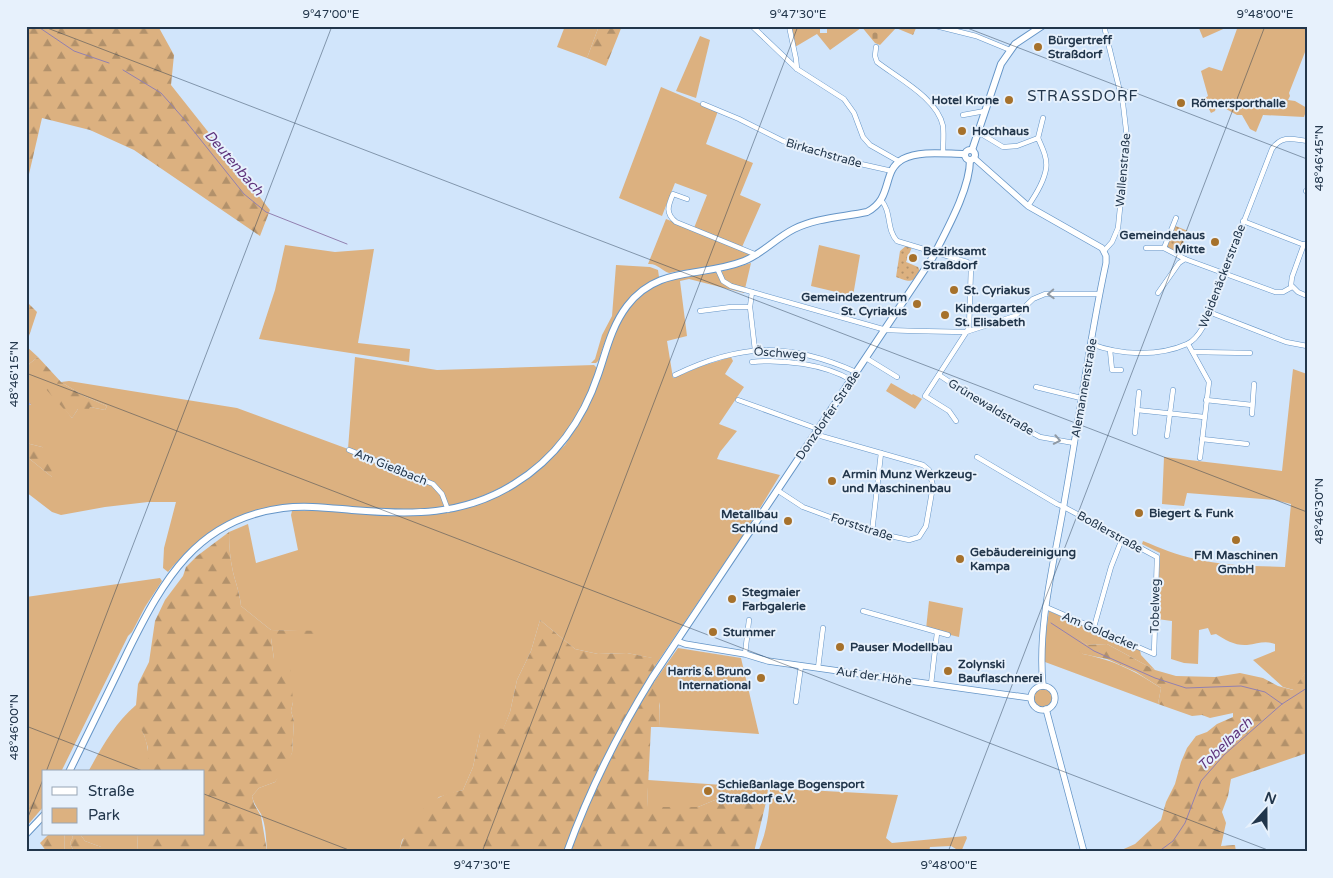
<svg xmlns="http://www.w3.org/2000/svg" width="1333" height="878" font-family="'Varela Round',sans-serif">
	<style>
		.green { fill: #dcb180 }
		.forest { fill: url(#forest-firs) }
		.cemetery { fill: url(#cemetery-stones) }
		.park { fill: url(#park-dots) }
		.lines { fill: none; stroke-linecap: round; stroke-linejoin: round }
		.stream { stroke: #9280b0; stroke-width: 1 }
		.minor-casing { stroke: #6595c7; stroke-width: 5.5 }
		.tertiary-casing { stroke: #6595c7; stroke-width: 7 }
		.secondary-casing { stroke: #6595c7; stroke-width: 8 }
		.minor { stroke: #fff; stroke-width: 4.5 }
		.tertiary { stroke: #fff; stroke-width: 5.5 }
		.secondary { stroke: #fff; stroke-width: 6 }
		.oneway { stroke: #909aa5 }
		.ticks { fill: none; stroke: #22364b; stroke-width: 1; stroke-opacity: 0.45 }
		.poi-dot { fill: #a6712b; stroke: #e7f1fc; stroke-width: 2 }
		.labels { text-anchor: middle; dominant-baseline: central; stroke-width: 4; stroke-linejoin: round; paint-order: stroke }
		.poi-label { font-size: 12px; font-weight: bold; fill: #22364b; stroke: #e7f1fc; text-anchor: start }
		.street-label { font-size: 12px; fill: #22364b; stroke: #e7f1fc }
		.water-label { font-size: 14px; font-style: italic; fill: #5f347c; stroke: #e7f1fc }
		.quarter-label { font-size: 15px; letter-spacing: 1px; fill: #22364b; stroke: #e7f1fc }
		.neatline { fill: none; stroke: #22364b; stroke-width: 2 }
		.ticks-label { font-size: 12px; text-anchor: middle; fill: #22364b }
	</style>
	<defs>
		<pattern id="forest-firs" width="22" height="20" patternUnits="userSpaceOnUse" patternTransform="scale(1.25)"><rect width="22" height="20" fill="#dcb180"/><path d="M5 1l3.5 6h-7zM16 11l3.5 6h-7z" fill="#b2916b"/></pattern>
		<pattern id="cemetery-stones" width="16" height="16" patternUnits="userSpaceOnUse" patternTransform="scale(1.25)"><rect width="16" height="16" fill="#dcb180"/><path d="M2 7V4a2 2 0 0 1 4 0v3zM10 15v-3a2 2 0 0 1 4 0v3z" fill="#b2916b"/></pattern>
		<pattern id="park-dots" width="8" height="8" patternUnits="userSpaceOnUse" patternTransform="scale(1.25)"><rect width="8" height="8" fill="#dcb180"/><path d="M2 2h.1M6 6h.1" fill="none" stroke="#b2916b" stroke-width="1.8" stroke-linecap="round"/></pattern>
	</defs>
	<rect width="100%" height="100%" fill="#d1e5fb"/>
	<g class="green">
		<polygon points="565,26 599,26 587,58 557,47"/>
		<polygon points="791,26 820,26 820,33 827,33 827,26 861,26 861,28 830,50 817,34 795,47"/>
		<polygon points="1198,26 1230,26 1203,38"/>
		<polygon points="1238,26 1307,26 1307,47 1289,93 1290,96 1288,100 1295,101 1307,108 1304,117 1263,115 1256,132 1250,129 1242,115 1237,115 1217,104 1215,111 1211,113 1204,99 1208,96 1201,71 1209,67 1222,71"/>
		<polygon points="700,36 710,40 696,98 676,91"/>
		<polygon points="661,87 718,111 706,144 753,163 740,195 761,204 742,247 694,228 707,195 675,183 662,216 619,198"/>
		<path d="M666 219 746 251 750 254C726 269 696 267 669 273 661 270 657 263 648 264Z"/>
		<polygon points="285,245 335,252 374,249 358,343 410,349 409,362 259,339 275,290"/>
		<polygon points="819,245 860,255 853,296 811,286"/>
		<path d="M751 263 744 293 689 279 680 281 687 336 667 341 673 378 702 366 731 357 733 361 725 374 744 387 719 424 737 431 720 452 717 459 780 475 748 528 655 666 652 658 627 653 598 654 575 649 540 620 531 651 517 680 510 712 503 730 480 734 473 767 463 790 439 797 402 840 399 852H265L267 851C266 839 266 825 261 814 257 808 254 804 252 796L259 788 275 782 292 753 294 721 291 711 293 702 274 659 271 638H325V632L271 630 241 606C240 594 236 584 233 572 230 559 229 545 229 532L248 524 256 563 298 550 291 515 292 511 325 510 398 516 444 513 459 510 542 466 565 445 579 423 587 407 608 348 622 317 638 297 654 285 679 277 720 272Z"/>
		<path d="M616 265 650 267 658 270 659 277C623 297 611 321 599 360L596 363H591L595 359 602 335 612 316Z"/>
		<path d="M26 346 38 357 29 364 72 418 78 409 90 407 105 410 107 406 84 396 61 382 69 381 237 408 348 449 355 357 437 370 594 365 597 368C571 451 515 496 429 510L271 508C225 517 198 537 168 572L163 568 164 548 176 502H148L105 507 61 515 52 512 26 492V456L52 477 42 447 26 443V405H31L26 399Z"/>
		<path d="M1293 369 1307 374V670L1294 690 1283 687 1253 660 1275 651V644C1264 640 1258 644 1247 645 1236 646 1225 640 1216 634L1211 635 1208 628 1199 630 1198 664 1184 663 1171 659 1172 621 1157 619 1160 553 1142 544 1143 541C1160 548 1177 555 1195 559 1224 566 1255 566 1285 567L1291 504 1275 500 1187 493 1184 506 1162 504 1164 457 1282 471Z"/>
		<polygon points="891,383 912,395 913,394 922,399 915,409 886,391"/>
		<polygon points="160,578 162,581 145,607 132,632 128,636 61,772 44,772 44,791 34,799 26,809 26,597"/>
		<polygon points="929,601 963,608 959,637 926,629"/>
		<path d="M1049 611 1140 650 1141 655 1155 670 1107 644 1087 645 1069 631 1083 654C1116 661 1133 670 1161 688L1158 704 1045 662 1042 660Z"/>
		<polygon points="678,648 741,658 759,734 659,727 660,706 654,682"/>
		<circle cx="1043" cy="698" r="10"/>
		<path d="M136 705C136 721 139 721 144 735 149 747 149 759 148 772H88C102 747 114 724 136 705Z"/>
		<polygon points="648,780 768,788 767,798 761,795 739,798 727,795 698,807 647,807"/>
		<path d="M770 788 898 795 886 838 892 843 966 836 967 838 961 852 951 846 930 847 929 852H758C767 832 770 810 770 788Z"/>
		<path d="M65 834H71L73 837 70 843 74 852H64C66 845 63 841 65 834Z"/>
		<polygon points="80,834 138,834 137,852 101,852 101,847 85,841"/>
	</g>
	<g class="forest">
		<polygon points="26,26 158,26 174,55 171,85 270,210 260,236 134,150 90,130 42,118 26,187"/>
		<polygon points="599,26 622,26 606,66 587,58"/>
		<polygon points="26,301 37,312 26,345"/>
		<polygon points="38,357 61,382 84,396 107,406 105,410 90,407 87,412 78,409 72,418 33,375 29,364"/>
		<polygon points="26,443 42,447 55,462 52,477 26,456"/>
		<path d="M229 532C229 545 230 559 233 572 236 584 240 594 241 606L271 630 325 631V638H271L274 659 290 660 293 702 291 711 294 721 292 753 285 769 275 782 259 788 252 796 254 804 261 816 267 851 137 852 138 834H204V772H148V748L144 735 136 719V705L138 684 149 662 155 621 165 600 183 576 186 567 197 556Z"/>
		<path d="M540 620 575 649 598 654 627 653 653 658 655 666 652 678C661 694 660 709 659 727H651L647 807H698L727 795 739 798 761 795 767 798 754 852H399C405 829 419 807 440 797 447 793 455 792 463 790L473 767 480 734 489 727 503 729 510 712 517 680 531 651Z"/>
		<polygon points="1069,630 1087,645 1107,644 1155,670 1176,676 1215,677 1240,673 1263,678 1278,686 1293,690 1307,670 1307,753 1231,779 1228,796 1222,812 1226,823 1221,846 1235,845 1236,852 1117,852 1135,844 1161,820 1166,802 1175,784 1181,762 1187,748 1196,736 1207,732 1217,724 1233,717 1233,713 1210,718 1202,715 1192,716 1158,704 1161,688 1136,672 1107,659 1083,654 1070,644"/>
		<path d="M44 791V806L26 827C26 809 27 801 44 791Z"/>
		<path d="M49 834H65C63 841 66 845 64 852H47L40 843Z"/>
		<polygon points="71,834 80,834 85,841 101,847 101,852 74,852 70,843 73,837"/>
	</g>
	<polygon class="cemetery" points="861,26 917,26 913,35 896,28 880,45 875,43"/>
	<g class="park">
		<polygon points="1173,225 1188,231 1179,254 1165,248"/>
		<path d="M907 245 912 247 906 262 918 267 920 271C912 284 910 282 896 277L900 251Z"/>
	</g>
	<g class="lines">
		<g class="stream">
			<polyline points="37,26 74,51 109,63"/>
			<polyline points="123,70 161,93 184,119 244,194 266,212 347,244"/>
			<polyline points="26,404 30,404"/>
			<polyline points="1306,587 1307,589"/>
			<polyline points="1051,623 1094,651 1155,678 1186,688 1241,686 1265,692 1282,704"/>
			<polyline points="1158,852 1173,841 1185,823 1201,781 1224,755 1282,704 1307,688"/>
		</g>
		<g class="minor-casing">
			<g id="minor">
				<polyline points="752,26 797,69 844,99 854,113 863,137 870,145 900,162"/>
				<polyline points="789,26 796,59 797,69"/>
				<polyline points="936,26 976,36 1010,50"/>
				<polyline points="1104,26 1123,104 1127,138 1118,228 1112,242 1104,251"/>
				<path d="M876 47 875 56 877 62C899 79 937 98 943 126 944 135 943 145 943 153"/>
				<polyline points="703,104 739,119 783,141 843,160 892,171"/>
				<polyline points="963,115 985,111"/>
				<path d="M978 132 1003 147 1017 146 1038 138C1042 147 1048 159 1046 169 1044 181 1035 196 1028 206"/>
				<polyline points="1038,138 1043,118"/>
				<polyline points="1306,191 1307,191"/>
				<path d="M687 199 673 194C668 206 665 213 676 222L757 255"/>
				<path d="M881 200C892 212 886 229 897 241L967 262 971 267 969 328 925 396 949 411 956 421"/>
				<polyline points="1243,221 1307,246"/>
				<polyline points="1304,244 1292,277 1291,285 1298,292 1307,296"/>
				<polyline points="1146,248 1164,248 1185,259"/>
				<polyline points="1164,248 1176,218"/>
				<polyline points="718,270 723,281 731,286 886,330 915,331 966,332 1015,316 1033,299 1045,294 1099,294"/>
				<polyline points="752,292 750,307 755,350"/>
				<polyline points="1158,293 1179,263 1185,259 1275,292 1283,292 1292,287"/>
				<polyline points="700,311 731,307 750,307"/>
				<polyline points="1209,312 1286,342 1307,346"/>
				<path d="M1091 344C1120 355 1158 357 1187 344 1194 341 1199 334 1203 327L1272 149C1282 135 1292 139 1307 141"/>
				<polyline points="1188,344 1209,382 1200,458"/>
				<polyline points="1110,350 1112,370 1121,370"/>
				<polyline points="1193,352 1250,353"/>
				<polyline points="866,358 897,377"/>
				<path d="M752 362C783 359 824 364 851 380"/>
				<path d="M675 375C741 343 789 342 856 372"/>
				<polyline points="939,375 998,414 1040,437 1074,443"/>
				<polyline points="1036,387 1081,398"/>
				<polyline points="738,400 818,429"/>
				<polyline points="1206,400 1252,405"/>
				<polyline points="1137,410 1204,417"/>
				<polyline points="1252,414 1254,384"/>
				<polyline points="1135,433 1139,392"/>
				<polyline points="1167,436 1173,390"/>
				<polyline points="1202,439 1247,444"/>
				<polyline points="349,450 433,484 442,494 448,510"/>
				<polyline points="977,457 1057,504 1064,507 1157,557 1154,654 1046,607"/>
				<polyline points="777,490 803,507 838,520 872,532 909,540 919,537 926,526 933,486 929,470 923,465 821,436"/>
				<polyline points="872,532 881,453"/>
				<polyline points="863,611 948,635"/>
				<polyline points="1094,627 1111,567 1122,539"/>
				<polyline points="745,654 749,620"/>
				<polyline points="818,668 823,628"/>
				<polyline points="931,684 937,633"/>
				<polyline points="796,702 801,666"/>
			</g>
		</g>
		<g class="tertiary-casing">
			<g id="tertiary">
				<path d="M974 158 1028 206 1102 248 1106 256V263C1089 341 1079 420 1065 498 1055 560 1037 623 1043 686"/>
				<polyline points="677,641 685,644 745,654 768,661 1031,698"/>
				<circle cx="1043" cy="698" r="12"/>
				<polyline points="1046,709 1084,852"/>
			</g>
		</g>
		<g class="secondary-casing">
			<g id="secondary">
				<polyline points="972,150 1001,64 1015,44 1042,26"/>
				<circle cx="970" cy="155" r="5"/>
				<path d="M69 772C89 731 109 691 128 651 163 580 197 519 283 508 306 505 329 508 352 510 411 515 463 516 514 484 555 459 583 420 598 375 606 352 611 327 627 306 658 265 701 278 744 261 762 254 776 238 794 229 816 218 843 217 867 212 894 198 881 171 903 159 920 150 946 154 965 154"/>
				<polyline points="26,834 44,815"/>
				<path d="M567 852C589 791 618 733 652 678L933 257C946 231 970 189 970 160"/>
			</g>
		</g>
		<use href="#minor" class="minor"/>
		<use href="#tertiary" class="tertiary"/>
		<use href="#secondary" class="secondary"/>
	</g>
	<defs><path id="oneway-chevron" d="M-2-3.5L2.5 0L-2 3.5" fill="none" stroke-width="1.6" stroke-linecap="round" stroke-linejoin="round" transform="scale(1.25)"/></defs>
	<g class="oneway">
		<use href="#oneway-chevron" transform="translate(1051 294) rotate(177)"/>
		<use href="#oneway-chevron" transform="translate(1057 440) rotate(11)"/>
	</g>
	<path class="ticks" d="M42 26 1307 512M962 26 1307 159M26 373 1273 852M26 726 145 772M46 772 332 26M204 794 354 852M26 822 44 777M482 852 798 26M948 852 1265 26"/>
	<g class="poi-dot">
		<circle cx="1038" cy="47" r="5"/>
		<circle cx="1009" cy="100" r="5"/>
		<circle cx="1181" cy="103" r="5"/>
		<circle cx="962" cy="131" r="5"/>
		<circle cx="1215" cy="242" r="5"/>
		<circle cx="913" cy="258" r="5"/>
		<circle cx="954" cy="290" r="5"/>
		<circle cx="917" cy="304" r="5"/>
		<circle cx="945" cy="315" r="5"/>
		<circle cx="832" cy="481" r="5"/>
		<circle cx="1139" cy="513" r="5"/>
		<circle cx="788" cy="521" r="5"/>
		<circle cx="1236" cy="540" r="5"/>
		<circle cx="960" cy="559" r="5"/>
		<circle cx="732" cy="599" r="5"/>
		<circle cx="713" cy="632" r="5"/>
		<circle cx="840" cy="647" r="5"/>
		<circle cx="948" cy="671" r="5"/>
		<circle cx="761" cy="678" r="5"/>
		<circle cx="708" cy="791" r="5"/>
	</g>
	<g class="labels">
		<g class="poi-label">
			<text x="1048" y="40">Bürgertreff<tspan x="1048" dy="14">Straßdorf</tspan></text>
			<text x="999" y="100" text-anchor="end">Hotel Krone</text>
			<text x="1191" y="103">Römersporthalle</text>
			<text x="972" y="131">Hochhaus</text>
			<text x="1205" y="235" text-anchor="end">Gemeindehaus<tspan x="1205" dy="14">Mitte</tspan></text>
			<text x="923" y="251">Bezirksamt<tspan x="923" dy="14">Straßdorf</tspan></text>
			<text x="964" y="290">St. Cyriakus</text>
			<text x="907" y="297" text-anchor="end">Gemeindezentrum<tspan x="907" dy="14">St. Cyriakus</tspan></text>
			<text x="955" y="308">Kindergarten<tspan x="955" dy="14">St. Elisabeth</tspan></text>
			<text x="842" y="474">Armin Munz Werkzeug-<tspan x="842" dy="14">und Maschinenbau</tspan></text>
			<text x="1149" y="513">Biegert &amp; Funk</text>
			<text x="778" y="514" text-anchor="end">Metallbau<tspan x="778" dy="14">Schlund</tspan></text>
			<text x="970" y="552">Gebäudereinigung<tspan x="970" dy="14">Kampa</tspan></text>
			<text x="1236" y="555" text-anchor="middle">FM Maschinen<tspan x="1236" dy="14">GmbH</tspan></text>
			<text x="742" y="592">Stegmaier<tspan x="742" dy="14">Farbgalerie</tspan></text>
			<text x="723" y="632">Stummer</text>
			<text x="850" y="647">Pauser Modellbau</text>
			<text x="958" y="664">Zolynski<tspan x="958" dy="14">Bauflaschnerei</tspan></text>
			<text x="751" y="671" text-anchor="end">Harris &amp; Bruno<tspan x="751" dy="14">International</tspan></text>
			<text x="718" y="784">Schießanlage Bogensport<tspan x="718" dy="14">Straßdorf e.V.</tspan></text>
		</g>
		<g class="street-label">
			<text transform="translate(824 153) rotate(16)">Birkachstraße</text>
			<text transform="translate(1123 170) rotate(-85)">Wallenstraße</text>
			<text transform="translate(1222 276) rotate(-69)">Weidenäckerstraße</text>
			<text transform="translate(780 353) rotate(4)">Öschweg</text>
			<text transform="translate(1084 388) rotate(-80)">Alemannenstraße</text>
			<text transform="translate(991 407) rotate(31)">Grünewaldstraße</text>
			<text transform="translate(828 415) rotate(-56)">Donzdorfer Straße</text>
			<text transform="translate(391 467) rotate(22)">Am Gießbach</text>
			<text transform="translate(862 527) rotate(18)">Forststraße</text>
			<text transform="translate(1110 532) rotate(29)">Boßlerstraße</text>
			<text transform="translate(1155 606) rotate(-89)">Tobelweg</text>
			<text transform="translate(1100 631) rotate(23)">Am Goldacker</text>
			<text transform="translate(874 676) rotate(8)">Auf der Höhe</text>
		</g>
		<g class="water-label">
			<text transform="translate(234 163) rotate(49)">Deutenbach</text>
			<text transform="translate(1225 744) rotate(-44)">Tobelbach</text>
		</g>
		<g class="quarter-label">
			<text x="1083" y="96">STRASSDORF</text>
		</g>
	</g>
	<rect width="1333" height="878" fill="none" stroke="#e7f1fc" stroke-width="55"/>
	<rect x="42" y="770" width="162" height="65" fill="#e7f1fc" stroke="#98a6b5"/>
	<rect x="52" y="787" width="25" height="8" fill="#ffffff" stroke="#98a6b5"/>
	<text x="88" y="796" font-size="15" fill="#22364b">Straße</text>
	<rect x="52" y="808" width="25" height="15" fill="#dcb180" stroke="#98a6b5"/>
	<text x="88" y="820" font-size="15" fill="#22364b">Park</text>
	<g transform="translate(1266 810) rotate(21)" stroke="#e7f1fc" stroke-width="4" paint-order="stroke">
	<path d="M0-4L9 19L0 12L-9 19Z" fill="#22364b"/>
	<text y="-8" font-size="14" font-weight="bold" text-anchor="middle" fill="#22364b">N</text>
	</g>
	<rect x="28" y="28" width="1278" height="822" class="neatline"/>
	<g class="ticks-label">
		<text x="331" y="18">9°47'00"E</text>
		<text x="798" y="18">9°47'30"E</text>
		<text x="1265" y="18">9°48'00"E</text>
		<text transform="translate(1319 158) rotate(-90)" y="4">48°46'45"N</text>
		<text transform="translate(14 374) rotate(-90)" y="4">48°46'15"N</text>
		<text transform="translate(1319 511) rotate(-90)" y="4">48°46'30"N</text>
		<text transform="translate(14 727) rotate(-90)" y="4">48°46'00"N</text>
		<text x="482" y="869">9°47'30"E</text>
		<text x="949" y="869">9°48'00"E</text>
	</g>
</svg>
